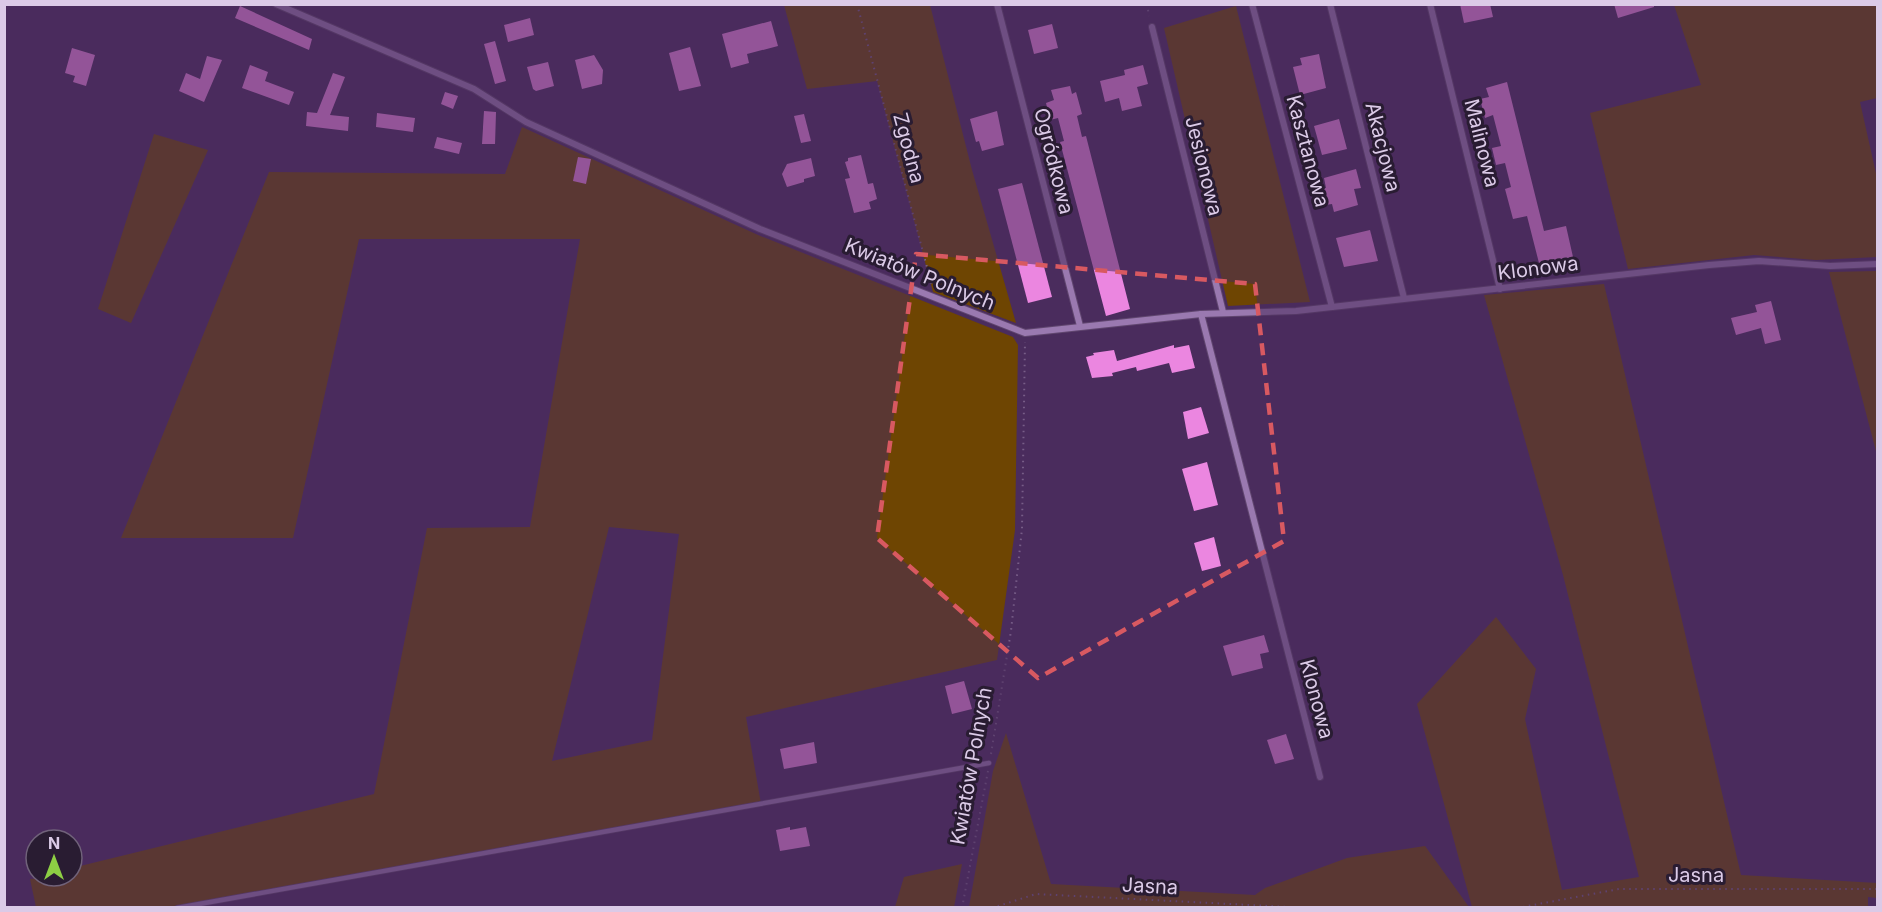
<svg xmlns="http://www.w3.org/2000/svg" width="1882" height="912" font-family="Inter,sans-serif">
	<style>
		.green { fill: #6e4502; fill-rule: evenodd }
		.building { fill: #eb86e0 }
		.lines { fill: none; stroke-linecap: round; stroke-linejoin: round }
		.service-casing { stroke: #60466f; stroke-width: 6 }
		.minor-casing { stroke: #60466f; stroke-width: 8 }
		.path { stroke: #775d87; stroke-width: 2; stroke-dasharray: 1.5 4.5; stroke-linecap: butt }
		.service { stroke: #9a79b0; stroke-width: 4.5 }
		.minor { stroke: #9a79b0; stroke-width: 6 }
		.marked { fill: none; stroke: #d85961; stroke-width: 4.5; stroke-dasharray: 12 8; stroke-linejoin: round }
		.labels { text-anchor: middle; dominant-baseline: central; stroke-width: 6; stroke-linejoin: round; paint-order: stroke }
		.street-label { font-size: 20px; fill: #dbcae7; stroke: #291c32 }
	</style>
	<rect width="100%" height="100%" fill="#4a2c5d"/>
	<g class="green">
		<polygon points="784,5 930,5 972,170 1016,323 933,292 877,81 807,89"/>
		<polygon points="1674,5 1877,5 1877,98 1860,102 1877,178 1877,257 1816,260 1754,255 1628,269 1590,113 1701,85"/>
		<polygon points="1236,6 1310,302 1228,306 1164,28"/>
		<path d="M522 127 758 235 1013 337 1018 345 1015 530 997 660 746 717 761 804 177 907H36L30 879 72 876V868L374 794 427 528 530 527 580 239H359L293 538H121L269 172 505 174ZM609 527 679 534 652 740 552 761Z"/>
		<polygon points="154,134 208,150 131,323 98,309"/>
		<polygon points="1877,271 1878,271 1877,455 1829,272"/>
		<polygon points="1604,284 1741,875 1877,883 1877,898 1868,897 1868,907 1472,907 1417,704 1496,617 1536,669 1525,719 1562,890 1639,877 1563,575 1484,295"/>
		<polygon points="1006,733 1051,884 1255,895 1265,888 1347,858 1425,846 1469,907 969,907 993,771"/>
		<polygon points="962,864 954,907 895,907 904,877"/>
	</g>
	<g class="building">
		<polygon points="1460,4 1490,4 1493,17 1464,23"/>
		<polygon points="1614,4 1654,4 1654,7 1618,18"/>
		<polygon points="240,6 312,39 309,50 235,18"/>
		<polygon points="530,18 534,35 508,42 504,25"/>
		<polygon points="771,21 778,46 747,54 749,63 731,68 722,34"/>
		<polygon points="1052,24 1058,48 1034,54 1028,30"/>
		<polygon points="495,41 506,81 495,84 484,44"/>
		<polygon points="690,47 701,86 679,91 669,53"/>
		<polygon points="72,48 95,55 86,86 73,82 75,76 65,73"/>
		<polygon points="1319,54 1326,88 1300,95 1293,67 1302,65 1300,58"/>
		<polygon points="594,55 603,70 602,84 582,89 575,60"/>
		<polygon points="207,56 222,60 204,102 179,91 186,73 200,79"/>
		<polygon points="548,62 554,86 536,91 533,89 527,67"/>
		<polygon points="250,65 268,72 265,81 294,92 289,105 242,88"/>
		<polygon points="1143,65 1148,84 1137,87 1142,106 1122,111 1119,98 1105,102 1100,81 1125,75 1124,70"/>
		<polygon points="333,73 345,77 330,115 349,117 348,131 306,126 307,112 317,113"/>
		<polygon points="1507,82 1544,231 1566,226 1573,257 1539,263 1527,216 1513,219 1505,189 1511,187 1505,163 1496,165 1492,148 1501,146 1493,115 1485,118 1480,99 1489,97 1486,88"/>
		<polygon points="1070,86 1072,94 1076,92 1082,114 1077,116 1082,137 1086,136 1130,309 1106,316 1060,142 1064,141 1058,118 1050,120 1046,103 1054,100 1051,90"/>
		<polygon points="445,92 458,96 453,109 441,104"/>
		<polygon points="484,111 496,112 495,144 482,144"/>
		<polygon points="997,111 1004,145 982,151 979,141 976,142 970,119"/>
		<polygon points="377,113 415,118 413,132 376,127"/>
		<polygon points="804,114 811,141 801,143 794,116"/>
		<polygon points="1339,119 1347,149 1322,155 1314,126"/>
		<polygon points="437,137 462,143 459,154 434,148"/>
		<polygon points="861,155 868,184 873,183 877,199 869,202 871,209 854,213 845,179 850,178 845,162 848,161 848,158"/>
		<polygon points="578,157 591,159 586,184 573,181"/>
		<polygon points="811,158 815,176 804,179 804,182 787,187 782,174 787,164"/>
		<polygon points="1356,169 1361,188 1354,189 1358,205 1334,212 1332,204 1325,205 1321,189 1326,188 1324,178"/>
		<polygon points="1022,183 1052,297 1028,303 998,189"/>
		<polygon points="1370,230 1378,261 1344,267 1336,238"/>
		<polygon points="1771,301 1781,340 1765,344 1761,328 1736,335 1731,318 1757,312 1755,305"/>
		<polygon points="1174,345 1174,348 1189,345 1195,368 1172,373 1169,363 1137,371 1136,367 1112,373 1113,376 1092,378 1086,357 1094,355 1093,353 1114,350 1117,361"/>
		<polygon points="1201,407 1209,433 1188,439 1183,412"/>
		<polygon points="1207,462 1218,505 1194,511 1182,469"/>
		<polygon points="1214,537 1221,566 1202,571 1194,543"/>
		<polygon points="1264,635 1269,652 1260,654 1263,668 1232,676 1223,646"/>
		<polygon points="964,681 972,709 952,714 945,686"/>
		<polygon points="1286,734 1294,759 1275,764 1267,740"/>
		<polygon points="814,742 817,763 784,769 780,749"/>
		<polygon points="790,827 790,830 806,827 810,846 780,851 776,830"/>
	</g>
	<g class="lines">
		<g class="service-casing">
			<polyline id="service" points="177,908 989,763"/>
		</g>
		<g class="minor-casing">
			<g id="minor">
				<polyline points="276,4 474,89 526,122 760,229 1025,333 1201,314 1296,311 1709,265 1759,261 1830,266 1878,264"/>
				<polyline points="997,4 1080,326"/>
				<polyline points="1252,4 1332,307"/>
				<polyline points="1330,4 1404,298"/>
				<polyline points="1430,4 1500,289"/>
				<polyline points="1152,27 1223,312"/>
				<polyline points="1201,314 1320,777"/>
			</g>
		</g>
		<g class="path">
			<polyline points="857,4 932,286"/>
			<polyline points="1147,4 1149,16"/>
			<polyline points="991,754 1011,631 1022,529 1025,342"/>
			<polyline points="962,908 988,771"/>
			<polyline points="992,908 1036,894 1308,908"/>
			<polyline points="1517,908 1619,889 1878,889"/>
		</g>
		<use href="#service" class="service"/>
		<use href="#minor" class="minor"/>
	</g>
	<path d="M0 0H1882V912H0ZM916 254 1255 284 1284 541 1038 678 877 538Z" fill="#4a2c5d" fill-opacity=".55" fill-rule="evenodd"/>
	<path class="marked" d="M916 254 1255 284 1284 541 1038 678 877 538Z"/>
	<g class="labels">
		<g class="street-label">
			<text transform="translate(1482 143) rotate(76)">Malinowa</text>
			<text transform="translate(1383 147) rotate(76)">Akacjowa</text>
			<text transform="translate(909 148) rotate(75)">Zgodna</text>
			<text transform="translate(1308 151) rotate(75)">Kasztanowa</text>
			<text transform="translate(1054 161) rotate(76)">Ogródkowa</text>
			<text transform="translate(1204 166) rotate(76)">Jesionowa</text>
			<text transform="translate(1538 268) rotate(-7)">Klonowa</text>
			<text transform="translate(920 274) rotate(22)">Kwiatów Polnych</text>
			<text transform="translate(1317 699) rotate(75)">Klonowa</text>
			<text transform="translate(971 766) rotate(-80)">Kwiatów Polnych</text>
			<text x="1696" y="875">Jasna</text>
			<text transform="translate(1150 886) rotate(3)">Jasna</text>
		</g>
	</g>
	<rect width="1882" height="912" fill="none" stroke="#dbcae7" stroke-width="12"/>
	<g transform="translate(54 858)"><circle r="28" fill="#291c32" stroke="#70627a" stroke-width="1.5"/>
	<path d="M0-4.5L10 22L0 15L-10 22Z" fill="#8dce44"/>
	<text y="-9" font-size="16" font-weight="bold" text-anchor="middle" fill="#dbcae7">N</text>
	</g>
</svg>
